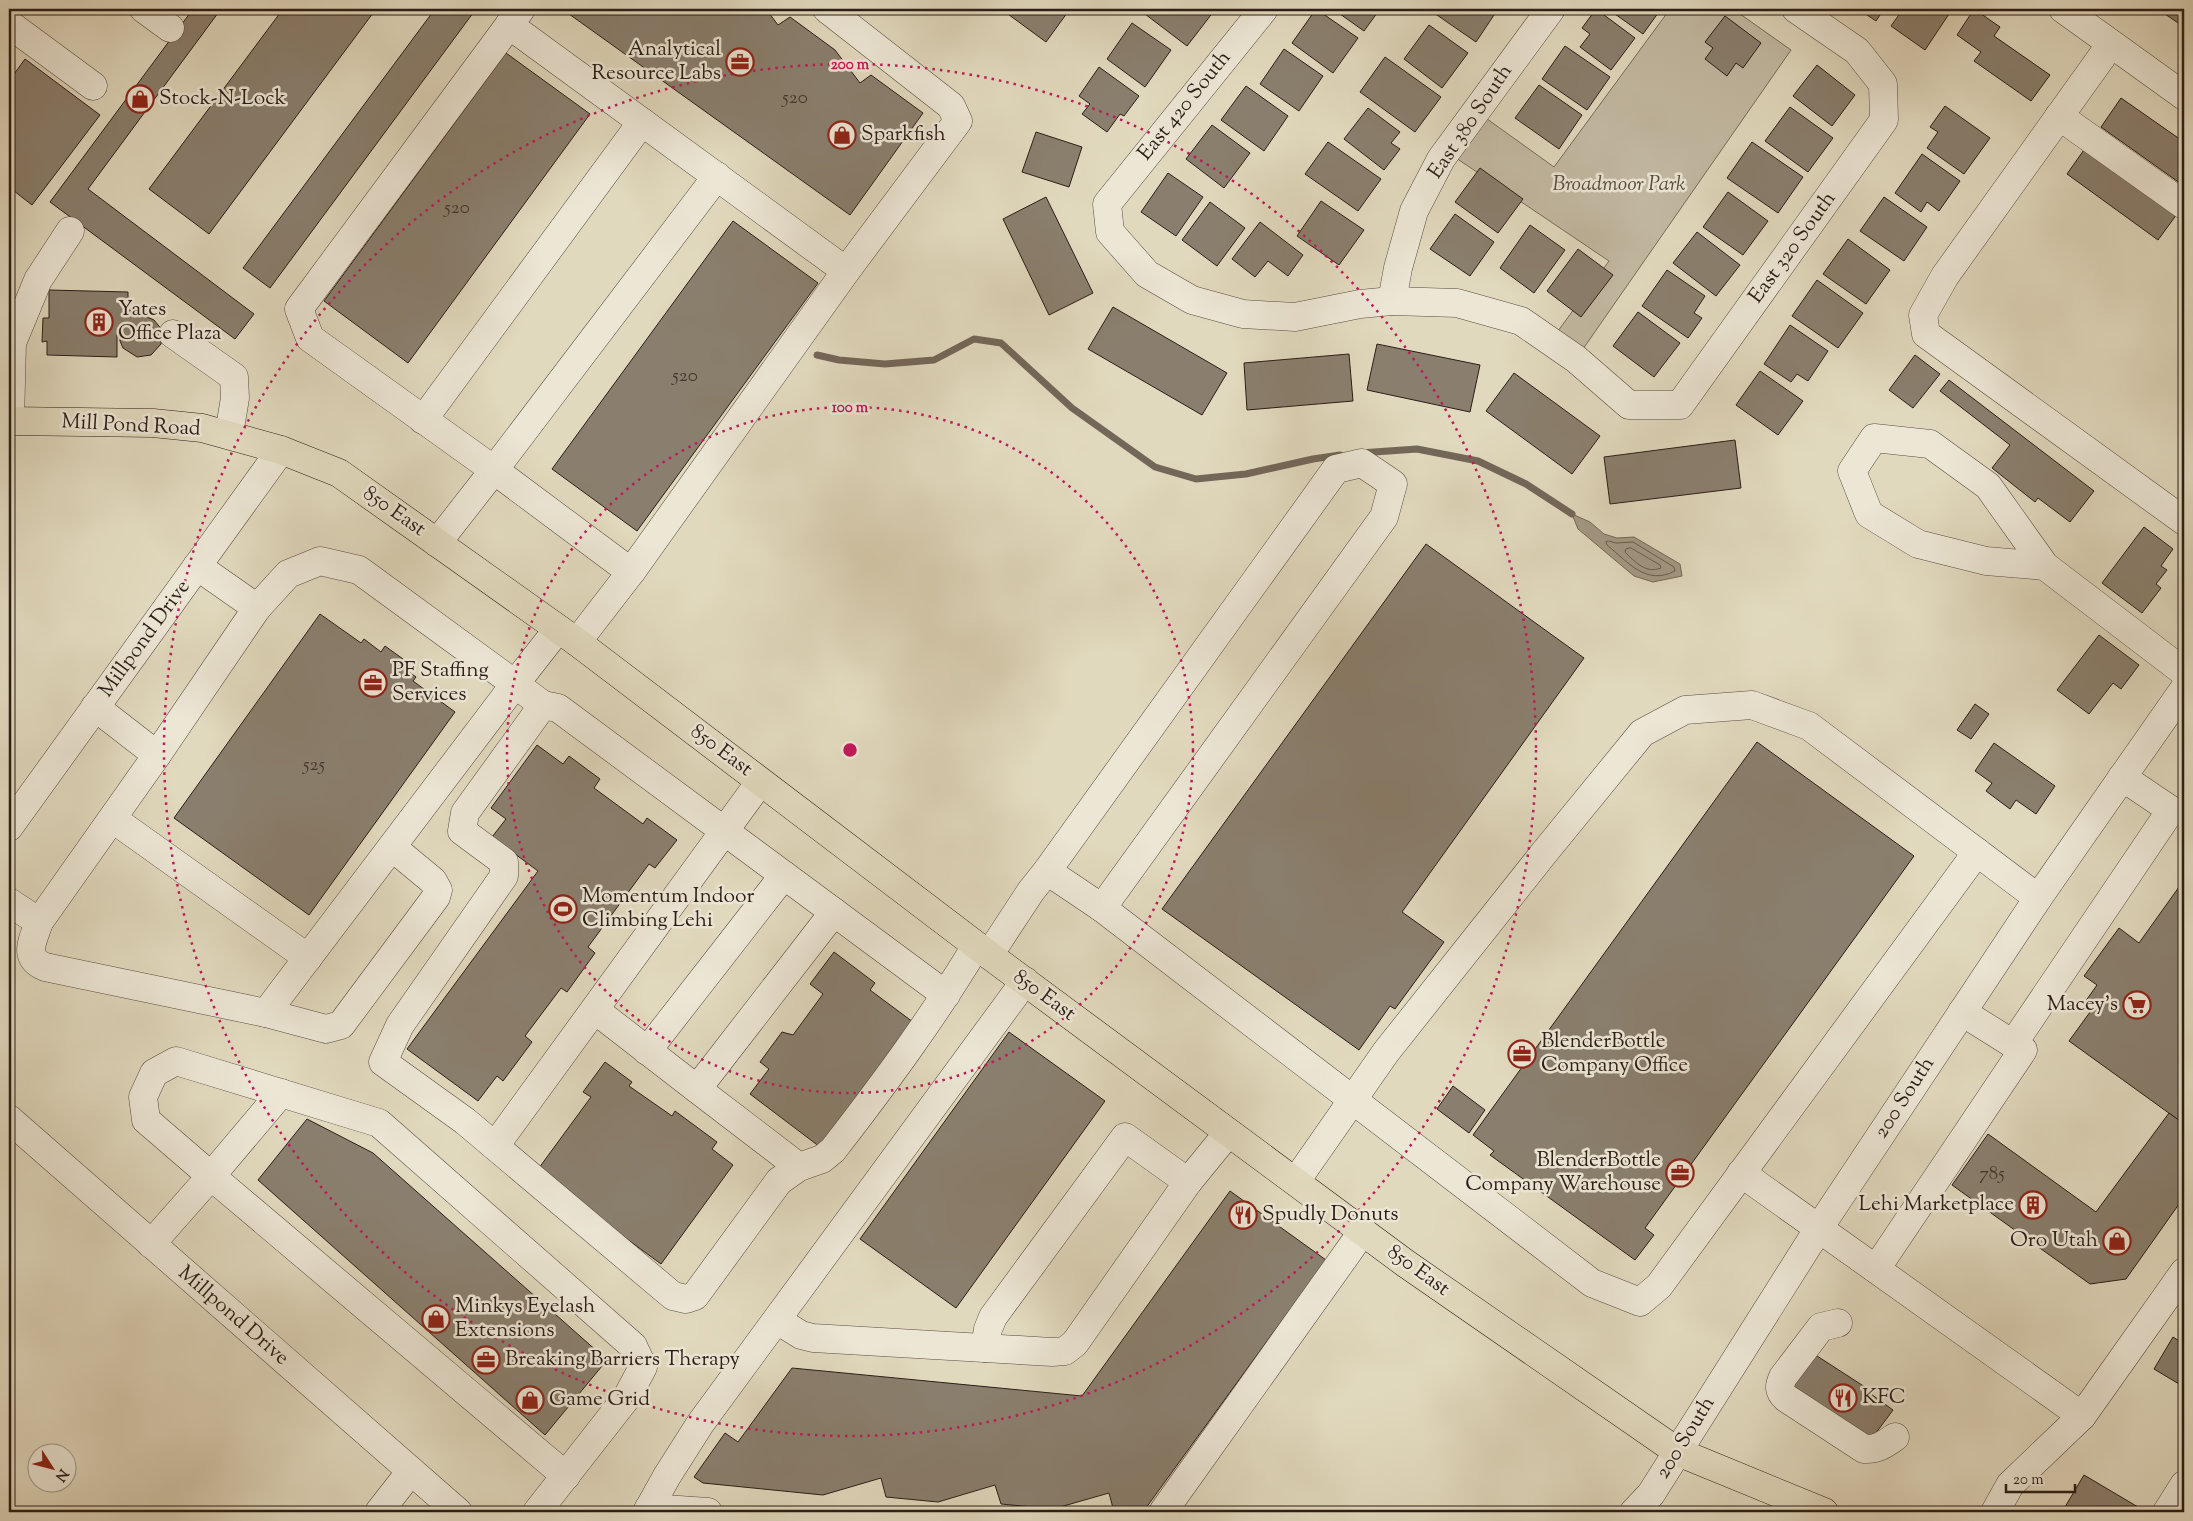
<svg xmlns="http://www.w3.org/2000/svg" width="2193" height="1521" font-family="'Sorts Mill Goudy',serif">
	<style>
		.green { fill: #c2b9a2; stroke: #766b5c }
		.water { fill: #a39985; stroke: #736759 }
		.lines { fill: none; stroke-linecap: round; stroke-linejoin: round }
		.shore { stroke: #675b4e; stroke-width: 1 }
		.stream { stroke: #736759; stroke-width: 7 }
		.building { fill: #8a7f6e; stroke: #2b1d17 }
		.minor-casing { stroke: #584c41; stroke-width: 29 }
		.major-casing { stroke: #2b1d17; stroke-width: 29 }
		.minor { stroke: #ece6d5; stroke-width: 28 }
		.major { stroke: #e1d9be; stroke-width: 28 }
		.ring { fill: none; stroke: #c2185b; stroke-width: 2.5; stroke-dasharray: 2.5 5 }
		.labels { text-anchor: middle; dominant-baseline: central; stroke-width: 5; stroke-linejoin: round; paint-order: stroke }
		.number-label { font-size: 19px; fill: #43362d }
		.poi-label { font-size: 21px; fill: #2b1d17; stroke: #ece6d5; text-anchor: start }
		.street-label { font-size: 21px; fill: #2b1d17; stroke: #ece6d5 }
		.park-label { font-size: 21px; font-style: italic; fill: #584c41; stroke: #ece6d5 }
		.centre { fill: #c2185b; stroke: #ece6d5; stroke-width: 2.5 }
		.ring-label { font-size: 15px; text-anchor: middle; font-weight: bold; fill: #c2185b; stroke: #ece6d5; stroke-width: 5; stroke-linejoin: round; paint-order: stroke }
	</style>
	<rect width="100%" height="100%" fill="#e1d9be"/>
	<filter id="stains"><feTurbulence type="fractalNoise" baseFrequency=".004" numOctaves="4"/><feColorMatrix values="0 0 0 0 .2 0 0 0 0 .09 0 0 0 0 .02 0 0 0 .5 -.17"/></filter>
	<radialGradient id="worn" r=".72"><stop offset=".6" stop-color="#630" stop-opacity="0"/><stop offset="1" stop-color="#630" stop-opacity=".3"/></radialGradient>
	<polygon class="green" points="1670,9 1733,9 1791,50 1576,359 1558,331 1609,261 1456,158 1476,111 1554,167"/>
	<polygon class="water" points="1572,514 1590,522 1604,534 1617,538 1634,537 1680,564 1682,576 1653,582 1634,576 1578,529"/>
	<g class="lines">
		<g class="shore">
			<path d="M1609 541 1616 543 1633 542 1674 567 1675 571C1646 586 1628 562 1607 545L1606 542Z"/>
			<path d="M1631 548 1660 565 1661 568C1646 574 1635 562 1625 552L1626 549Z"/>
		</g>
		<g class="stream">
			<polyline points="817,355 839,360 885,364 934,360 974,339 1001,343 1072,408 1155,467 1196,479 1246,474 1313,459 1340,455"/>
			<polyline points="1360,453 1417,449 1478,461 1526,484 1572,514"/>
		</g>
	</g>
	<g class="building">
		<polygon points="193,9 221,9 88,189 254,314 235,339 50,202"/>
		<polygon points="283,9 376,9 209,234 149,189"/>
		<polygon points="435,9 476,9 270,288 243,268"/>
		<polygon points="562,9 766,9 778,25 790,17 835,50 860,83 871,75 923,113 850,215"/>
		<polygon points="1001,9 1070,9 1046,42"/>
		<polygon points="1148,9 1212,9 1214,11 1187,46 1145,14"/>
		<polygon points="1316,9 1358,38 1333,73 1292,43"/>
		<polygon points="1333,9 1380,9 1364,31"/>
		<polygon points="1437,9 1485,9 1494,15 1476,42 1434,13"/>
		<polygon points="1596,9 1635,38 1611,70 1580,47 1590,34 1582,28"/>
		<polygon points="1608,9 1661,9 1643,34"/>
		<polygon points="1858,9 1884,9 1876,21"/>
		<polygon points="1903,9 1948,9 1951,11 1925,50 1891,26"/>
		<polygon points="1974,9 2000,27 1994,36 2050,75 2031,101 1974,61 1981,52 1957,35"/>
		<polygon points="2165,9 2184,9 2184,27 2162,12"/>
		<polygon points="1725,16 1761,43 1743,68 1736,63 1727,76 1705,59 1713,48 1705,42"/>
		<polygon points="1132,23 1171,50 1145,87 1107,59"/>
		<polygon points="1429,25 1468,53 1442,88 1404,59"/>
		<polygon points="1565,46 1610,77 1587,110 1542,79"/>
		<polygon points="1284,49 1323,76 1299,111 1260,84"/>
		<polygon points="506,53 590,114 408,363 324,301"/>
		<polygon points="1385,57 1441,97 1415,132 1360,92"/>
		<polygon points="25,59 100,115 32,205 9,187 9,81"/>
		<polygon points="1817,65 1855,95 1832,126 1793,96"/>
		<polygon points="1099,67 1139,96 1124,116 1120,114 1107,132 1082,114 1090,104 1079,96"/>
		<polygon points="1539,85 1582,115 1559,149 1515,118"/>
		<polygon points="1246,86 1288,116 1264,151 1221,120"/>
		<polygon points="2121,98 2184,142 2184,186 2101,127"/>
		<polygon points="1945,106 1990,138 1964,174 1927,148 1938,132 1930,127"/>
		<polygon points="1790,107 1833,138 1808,172 1765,141"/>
		<polygon points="1368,108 1400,132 1391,143 1400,149 1384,170 1344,139"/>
		<polygon points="1212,125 1250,153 1224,188 1186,159"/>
		<polygon points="1036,132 1082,147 1069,187 1022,172"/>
		<polygon points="1328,142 1381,179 1358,211 1305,174"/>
		<polygon points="1752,142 1803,177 1778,213 1727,178"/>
		<polygon points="2086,147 2177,214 2158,240 2067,174"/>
		<polygon points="1922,154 1960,181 1939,211 1927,202 1921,212 1895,193"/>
		<polygon points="1480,168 1523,199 1498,233 1455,202"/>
		<polygon points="1168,173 1203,197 1176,236 1141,212"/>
		<polygon points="1728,192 1768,221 1743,255 1703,227"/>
		<polygon points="1046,197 1093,293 1049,315 1003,219"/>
		<polygon points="1884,197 1927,227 1904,261 1860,231"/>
		<polygon points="1321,201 1364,230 1339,265 1297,236"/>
		<polygon points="1210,202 1245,228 1217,266 1182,240"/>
		<polygon points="1455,214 1494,242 1470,276 1430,249"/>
		<polygon points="733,221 818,283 637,531 552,469"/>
		<polygon points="1260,222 1303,255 1288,276 1268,261 1255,277 1232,259"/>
		<polygon points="1530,225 1565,250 1534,293 1500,268"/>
		<polygon points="1697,232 1740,265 1716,296 1673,263"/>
		<polygon points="1848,239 1890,270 1866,304 1823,274"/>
		<polygon points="1578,249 1613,275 1581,317 1547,291"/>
		<polygon points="1667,270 1705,296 1694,313 1702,318 1688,338 1642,306"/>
		<polygon points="1817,280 1863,313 1838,348 1792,316"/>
		<polygon points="49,290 128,292 128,310 148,311 147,317 154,320 162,330 161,344 151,355 137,357 123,348 120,341 120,335 117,335 117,357 47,355 47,341 42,342 43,318 49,318"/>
		<polygon points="1113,307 1227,373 1202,415 1088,349"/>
		<polygon points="1638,312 1680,343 1654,377 1613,346"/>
		<polygon points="1790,325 1828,351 1808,381 1797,374 1791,382 1764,364"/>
		<polygon points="1377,344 1480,365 1470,412 1367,390"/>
		<polygon points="1349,354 1353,401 1247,410 1244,363"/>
		<polygon points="1915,355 1940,374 1913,408 1889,390"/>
		<polygon points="1760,371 1803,401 1778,435 1736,405"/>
		<polygon points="1514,373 1600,436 1572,474 1486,411"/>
		<polygon points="1949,380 2094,491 2070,522 2038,498 2035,502 1992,468 2010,445 1940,391"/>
		<polygon points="1735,440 1741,488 1610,504 1604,457"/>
		<polygon points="2144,527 2173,549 2161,566 2167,570 2156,584 2161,588 2142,613 2102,583"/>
		<polygon points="1426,544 1584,658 1402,912 1444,942 1395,1009 1390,1006 1359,1050 1162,909"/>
		<polygon points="320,614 361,643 364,639 381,652 385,646 403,659 399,665 416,677 413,681 455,712 309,915 174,818"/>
		<polygon points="2099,635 2139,665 2121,689 2113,683 2089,714 2057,690"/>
		<polygon points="1975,704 1989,714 1971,739 1957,730"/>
		<polygon points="1757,742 1914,856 1645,1228 1654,1235 1635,1260 1490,1155 1494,1151 1473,1135"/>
		<polygon points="1994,743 2055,786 2036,814 2016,800 2010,809 1986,791 1992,783 1975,771"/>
		<polygon points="537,745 563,764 569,756 600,779 594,788 643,824 647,818 677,840 655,868 649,864 588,947 595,953 567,992 561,988 525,1036 532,1042 503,1081 497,1076 478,1101 407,1049 538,871 492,837 506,819 491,808"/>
		<polygon points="2184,880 2184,1124 2069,1041 2093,1008 2085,1002 2097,985 2084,976 2119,928 2139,943"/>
		<polygon points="834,952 875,983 870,990 917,1025 824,1150 750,1094 769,1069 760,1062 782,1032 793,1035 823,994 810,984"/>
		<polygon points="1009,1032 1105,1101 956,1308 860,1239"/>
		<polygon points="605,1062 632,1082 629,1086 672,1116 675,1111 717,1142 712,1149 733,1165 661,1264 536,1172 591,1097 583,1092"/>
		<polygon points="1453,1086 1485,1110 1469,1133 1437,1109"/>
		<polygon points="2169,1113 2184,1124 2184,1197 2126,1279 2090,1284 1952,1185 1988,1134 2096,1212"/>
		<polygon points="307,1119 373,1153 607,1360 545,1435 258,1180"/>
		<polygon points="1230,1191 1326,1260 1143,1512 1114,1512 1109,1493 1053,1509 1001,1504 995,1485 938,1502 886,1497 881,1478 823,1495 703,1483 694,1477 725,1433 738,1442 792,1368 1082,1396"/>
		<polygon points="2173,1337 2184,1344 2184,1387 2154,1369"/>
		<polygon points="1814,1354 1865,1387 1864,1389 1893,1410 1870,1441 1792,1385"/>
		<polygon points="2084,1475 2138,1507 2134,1512 2062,1512"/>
	</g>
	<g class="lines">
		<g class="minor-casing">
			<g id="minor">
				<polyline points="144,9 170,28"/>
				<polyline points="1264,9 1107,204 1110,232 1147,274 1192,300 1243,314 1295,317 1360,304 1392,301 1457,303 1521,321 1576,359 1629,405 1680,405 1884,120 1883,84 1857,51 1796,9"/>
				<polyline points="2063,9 2184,96"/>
				<polyline points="9,24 93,86"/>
				<polyline points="509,25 846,271"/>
				<polyline points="2111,44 1945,276 1923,315 1926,334 2184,521"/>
				<polyline points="2059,116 2184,205"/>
				<polyline points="1392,301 1398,268 1414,211 1441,159 1551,9"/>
				<polyline points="173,334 234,377 235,398 229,434"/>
				<polyline points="423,420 642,122"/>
				<polyline points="10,421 12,343 38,280 70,231"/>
				<polyline points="437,543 494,470 310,338 299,309 521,9"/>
				<polyline points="197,566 257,608 288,574 320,561 359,570 515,684 558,629"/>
				<polyline points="2045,566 1986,561 1918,544 1869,514 1852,471 1874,438 1930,444 1988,486 2045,566 2184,672"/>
				<polyline points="631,572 494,470 717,176"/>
				<polyline points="577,642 631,572 846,271 958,121 951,106 827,9"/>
				<polyline points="95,707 157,755"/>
				<polyline points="113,819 308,958"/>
				<polyline points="9,827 281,450"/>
				<polyline points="1047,871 1336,469 1362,463 1393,484 1384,517 1102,908"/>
				<polyline points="9,902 39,922 157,755 257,608"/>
				<path d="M39 922C33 941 22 957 45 967L266 1013 515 684 543 705"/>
				<polyline points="989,955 1031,891 1047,871 1102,908 1592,1283 1640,1302 1659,1286 1977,852"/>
				<path d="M946 995 558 708 543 705 465 813 462 831 504 862V876L400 1025 383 1062 465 1121 673 1296 686 1299 695 1296 779 1181 799 1167 822 1159 833 1150C884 1084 933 1018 976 946"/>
				<polyline points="595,1010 697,1089"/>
				<polyline points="1962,1012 2013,1044"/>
				<polyline points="266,1013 326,1029 341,1025 436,897 438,890 433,881 392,847"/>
				<polyline points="647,1051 784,875"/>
				<polyline points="281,1093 211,1176 566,1476"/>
				<polyline points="9,1119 458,1512"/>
				<polyline points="495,1146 760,782"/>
				<polyline points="799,1167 697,1089 834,912"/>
				<polyline points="1741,1173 2082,1416"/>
				<polyline points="1296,1181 1386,1052 1544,853 1642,733 1685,710 1752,705 1809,726 2038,898"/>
				<polyline points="151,1244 211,1176 146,1120 143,1097 154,1073 176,1061 379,1123 633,1346 643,1367 627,1397 537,1512"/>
				<polyline points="1876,1269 2023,1050 2013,1044 2171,810 2122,777"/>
				<polyline points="777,1320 801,1335 813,1338 1052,1352 1065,1351 1075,1343 1188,1182 1228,1133"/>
				<path d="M1838 1323 1821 1327 1783 1377C1779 1386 1778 1391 1786 1398L1864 1449C1877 1450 1885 1444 1895 1437"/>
				<polyline points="985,1348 988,1329 993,1317 1125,1137 1188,1182"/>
				<polyline points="649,1508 708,1512"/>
				<polyline points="379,1512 411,1471"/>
				<polyline points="647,1512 667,1476 700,1424 1025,981"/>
				<polyline points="1163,1512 1363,1231"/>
				<polyline points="1634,1512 1651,1494 1819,1228 2038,898 2184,689"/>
				<polyline points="1995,1512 2010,1485 2082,1416 2184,1272"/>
				<polyline points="2167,1512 2184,1485"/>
			</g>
		</g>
		<g class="major-casing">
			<polyline id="major" points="9,421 153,423 202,428 281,450 339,473 577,642 989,955 1405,1263 1678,1452 1824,1512"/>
		</g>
		<use href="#minor" class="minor"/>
		<use href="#major" class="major"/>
	</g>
	<g class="ring">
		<circle cx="850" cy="750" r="343"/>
		<circle cx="850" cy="750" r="686"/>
	</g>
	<defs>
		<g id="office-ring" transform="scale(1.4375)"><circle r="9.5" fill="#ece6d5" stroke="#8f2418" stroke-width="1.5"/><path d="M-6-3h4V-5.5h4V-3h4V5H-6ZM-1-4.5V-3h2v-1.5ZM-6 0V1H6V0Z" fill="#8f2418"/></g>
		<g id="shop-ring" transform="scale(1.4375)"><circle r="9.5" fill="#ece6d5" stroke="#8f2418" stroke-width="1.5"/><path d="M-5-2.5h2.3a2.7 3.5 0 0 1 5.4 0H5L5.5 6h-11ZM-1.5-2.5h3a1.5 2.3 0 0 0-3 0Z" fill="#8f2418"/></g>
		<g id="building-ring" transform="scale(1.4375)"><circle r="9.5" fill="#ece6d5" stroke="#8f2418" stroke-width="1.5"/><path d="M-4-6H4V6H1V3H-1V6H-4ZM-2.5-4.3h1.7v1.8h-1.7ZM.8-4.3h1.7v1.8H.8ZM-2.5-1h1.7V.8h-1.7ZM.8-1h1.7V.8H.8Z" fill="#8f2418"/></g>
		<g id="stadium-ring" transform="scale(1.4375)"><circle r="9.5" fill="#ece6d5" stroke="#8f2418" stroke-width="1.5"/><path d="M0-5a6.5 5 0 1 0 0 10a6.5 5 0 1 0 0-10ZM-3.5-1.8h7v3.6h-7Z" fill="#8f2418"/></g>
		<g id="supermarket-ring" transform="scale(1.4375)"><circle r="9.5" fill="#ece6d5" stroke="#8f2418" stroke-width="1.5"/><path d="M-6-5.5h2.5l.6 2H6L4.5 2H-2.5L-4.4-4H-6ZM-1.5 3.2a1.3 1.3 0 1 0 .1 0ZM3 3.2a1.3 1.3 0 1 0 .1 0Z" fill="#8f2418"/></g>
		<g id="restaurant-ring" transform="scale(1.4375)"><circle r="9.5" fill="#ece6d5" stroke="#8f2418" stroke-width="1.5"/><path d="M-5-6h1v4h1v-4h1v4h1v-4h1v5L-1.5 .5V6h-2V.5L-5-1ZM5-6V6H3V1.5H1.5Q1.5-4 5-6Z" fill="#8f2418"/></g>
	</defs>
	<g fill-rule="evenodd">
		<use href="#office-ring" x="740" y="62"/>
		<use href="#shop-ring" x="140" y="99"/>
		<use href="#shop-ring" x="842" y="135"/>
		<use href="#building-ring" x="99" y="322"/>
		<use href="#office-ring" x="373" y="683"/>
		<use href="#stadium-ring" x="563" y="909"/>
		<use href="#supermarket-ring" x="2137" y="1005"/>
		<use href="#office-ring" x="1522" y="1054"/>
		<use href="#office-ring" x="1680" y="1173"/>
		<use href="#building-ring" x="2033" y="1205"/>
		<use href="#restaurant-ring" x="1243" y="1215"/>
		<use href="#shop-ring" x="2117" y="1241"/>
		<use href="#shop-ring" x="436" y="1319"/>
		<use href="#office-ring" x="486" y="1360"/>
		<use href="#restaurant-ring" x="1843" y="1398"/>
		<use href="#shop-ring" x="530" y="1400"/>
	</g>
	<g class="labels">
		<g class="number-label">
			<text x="795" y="98">520</text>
			<text x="457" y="208">520</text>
			<text x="685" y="376">520</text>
			<text x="314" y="765">525</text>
			<text x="1992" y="1174">785</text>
		</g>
		<g class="poi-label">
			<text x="721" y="50" text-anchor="end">Analytical<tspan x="721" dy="24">Resource Labs</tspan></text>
			<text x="159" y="99">Stock-N-Lock</text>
			<text x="861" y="135">Sparkfish</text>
			<text x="118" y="310">Yates<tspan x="118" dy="24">Office Plaza</tspan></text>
			<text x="392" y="671">PF Staffing<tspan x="392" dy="24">Services</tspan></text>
			<text x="582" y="897">Momentum Indoor<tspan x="582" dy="24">Climbing Lehi</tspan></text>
			<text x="2118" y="1005" text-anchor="end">Macey's</text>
			<text x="1541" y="1042">BlenderBottle<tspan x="1541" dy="24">Company Office</tspan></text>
			<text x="1661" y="1161" text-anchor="end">BlenderBottle<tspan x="1661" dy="24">Company Warehouse</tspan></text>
			<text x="2014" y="1205" text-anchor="end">Lehi Marketplace</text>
			<text x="1262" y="1215">Spudly Donuts</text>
			<text x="2098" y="1241" text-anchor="end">Oro Utah</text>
			<text x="455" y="1307">Minkys Eyelash<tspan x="455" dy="24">Extensions</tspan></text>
			<text x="505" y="1360">Breaking Barriers Therapy</text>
			<text x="1862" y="1398">KFC</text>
			<text x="549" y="1400">Game Grid</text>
		</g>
		<g class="street-label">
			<text transform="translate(1185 106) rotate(-51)">East 420 South</text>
			<text transform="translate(1471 122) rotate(-56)">East 380 South</text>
			<text transform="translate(1793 248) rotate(-54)">East 320 South</text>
			<text transform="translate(131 426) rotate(3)">Mill Pond Road</text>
			<text transform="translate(394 512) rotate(35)">850 East</text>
			<text transform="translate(145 639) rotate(-54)">Millpond Drive</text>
			<text transform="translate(721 751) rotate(37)">850 East</text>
			<text transform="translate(1044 996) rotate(36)">850 East</text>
			<text transform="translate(1905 1098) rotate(-57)">200 South</text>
			<text transform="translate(1418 1271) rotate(36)">850 East</text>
			<text transform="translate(233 1316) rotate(41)">Millpond Drive</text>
			<text transform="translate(1686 1438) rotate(-58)">200 South</text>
		</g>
		<g class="park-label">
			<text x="1619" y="185">Broadmoor Park</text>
		</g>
	</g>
	<circle cx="850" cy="750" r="8" class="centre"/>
	<g class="ring-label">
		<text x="850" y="69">200 m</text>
		<text x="850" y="412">100 m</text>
	</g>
	<rect width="2193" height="1521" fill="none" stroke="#e1d9be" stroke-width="30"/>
	<rect x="10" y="10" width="2173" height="1501" fill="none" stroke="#2b1d17" stroke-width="2.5"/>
	<rect x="15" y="15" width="2163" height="1491" fill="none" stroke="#2b1d17"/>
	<g transform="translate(52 1468) rotate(126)"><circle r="24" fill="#ece6d5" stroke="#9f9689"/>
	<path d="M0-4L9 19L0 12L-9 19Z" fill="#8f2418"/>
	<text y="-8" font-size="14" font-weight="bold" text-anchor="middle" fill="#2b1d17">N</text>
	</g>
	<path d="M2006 1484v8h69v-8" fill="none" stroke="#2b1d17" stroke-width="2.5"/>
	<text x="2013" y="1484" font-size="15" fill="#2b1d17" stroke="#ece6d5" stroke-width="4" paint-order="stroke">20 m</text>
	<rect width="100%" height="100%" filter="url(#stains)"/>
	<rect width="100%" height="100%" fill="url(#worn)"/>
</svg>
